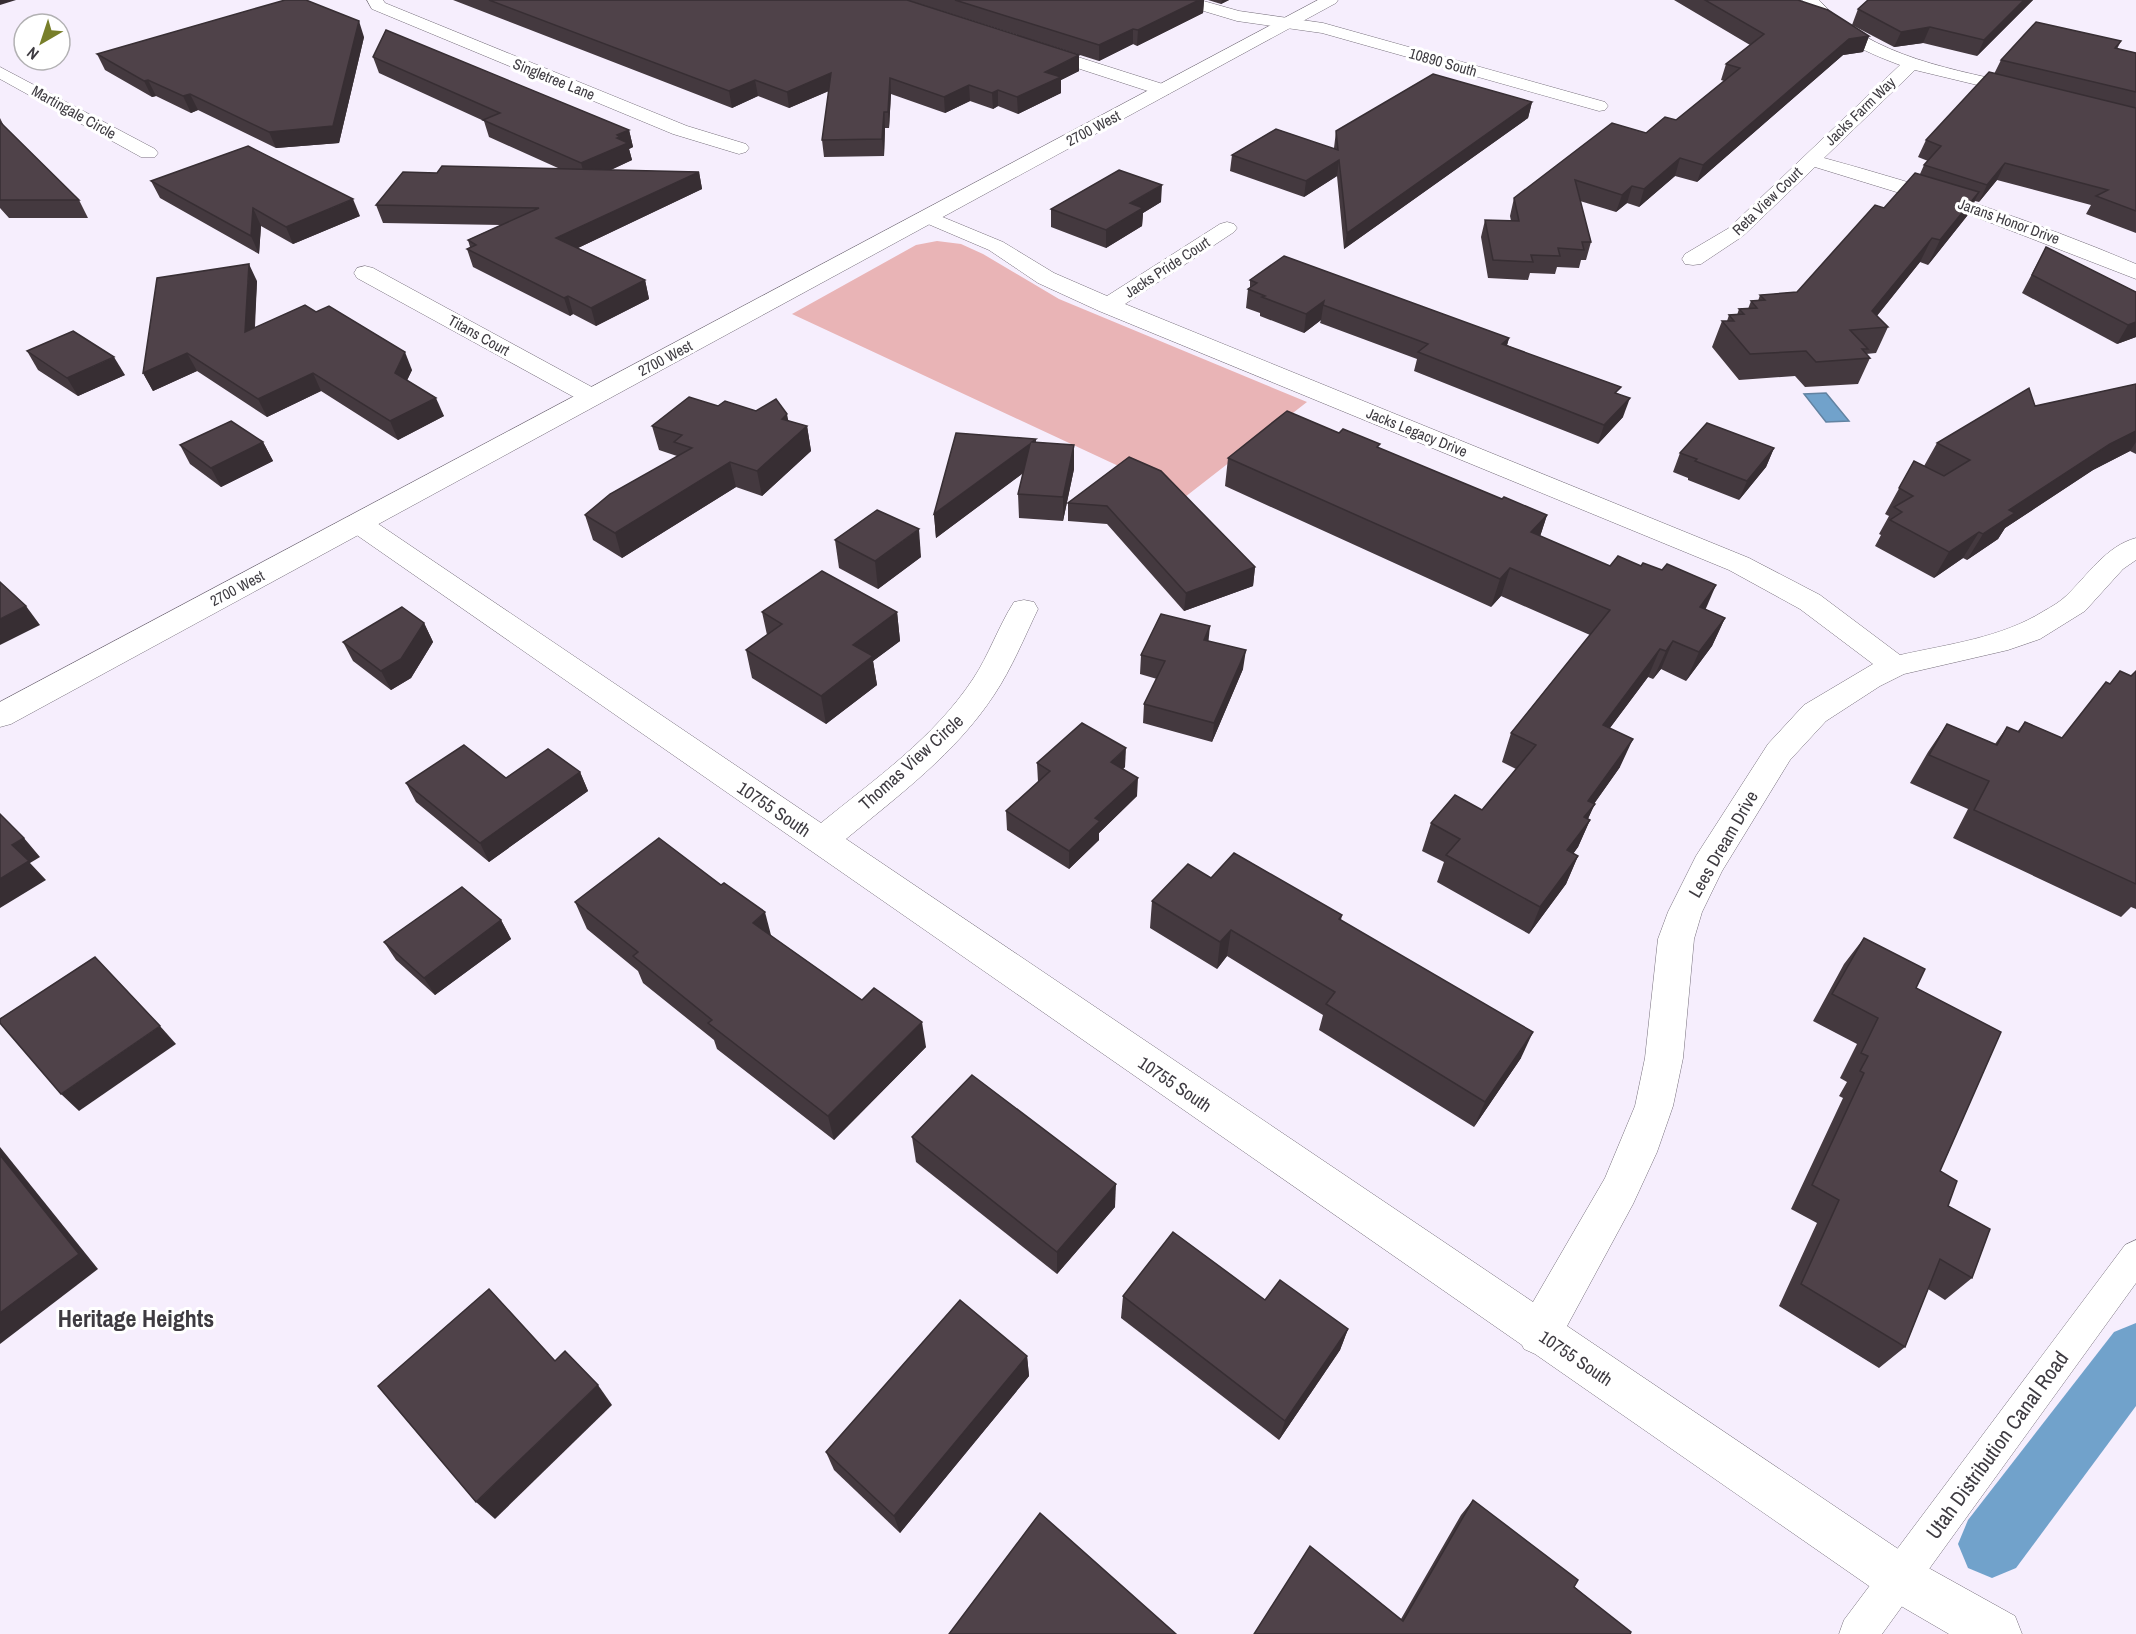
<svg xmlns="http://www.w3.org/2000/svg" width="2136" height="1634" font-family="'Archivo Narrow',sans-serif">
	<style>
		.green { fill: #e9b4b6 }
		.water { fill: #71a2cb; stroke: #6283a2; stroke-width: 1.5 }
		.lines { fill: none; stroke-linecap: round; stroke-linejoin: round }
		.canal { fill: #71a2cb; fill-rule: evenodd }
		.service-casing { stroke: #766f7b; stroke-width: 1 }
		.minor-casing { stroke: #766f7b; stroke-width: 1 }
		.secondary-casing { stroke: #766f7b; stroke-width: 1 }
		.service { fill: #fff; fill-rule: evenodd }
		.minor { fill: #fff; fill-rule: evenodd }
		.secondary { fill: #fff; fill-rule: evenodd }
		.wall { fill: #44393f }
		.shaded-wall { fill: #372e33 }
		.building { fill: #4f4249; stroke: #372e33; stroke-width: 1.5 }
		.labels { text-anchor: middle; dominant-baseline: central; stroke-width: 6; stroke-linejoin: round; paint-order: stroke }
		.far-street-label { font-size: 15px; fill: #3e3b41; stroke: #fff }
		.street-label { font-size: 18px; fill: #3e3b41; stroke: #fff }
		.near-street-label { font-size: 21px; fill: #3e3b41; stroke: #fff }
		.near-neighbourhood-label { font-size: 24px; font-weight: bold; fill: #3e3b41; stroke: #fff }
	</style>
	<rect width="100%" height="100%" fill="#f6eefd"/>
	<polygon class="green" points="937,241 961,244 983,254 1059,299 1307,402 1185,497 792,314 916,245"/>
	<polygon class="water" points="1826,393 1849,421 1826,422 1804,394"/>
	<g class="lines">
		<polygon class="canal" points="2136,1323 2136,1406 2016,1568 1992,1578 1968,1568 1958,1544 1968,1520 2114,1332"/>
		<g class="service-casing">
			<polygon id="service" points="2136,1240 2136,1283 1882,1634 1839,1634 1844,1620 2125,1245"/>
		</g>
		<g class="minor-casing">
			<g id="minor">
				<polygon points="367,0 383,0 385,3 687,126 746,144 749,148 746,152 739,154 673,134 372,9"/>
				<polygon points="1175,0 1200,0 1239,11 1323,23 1605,102 1608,106 1605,110 1599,111 1322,33 1237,21 1177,3"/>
				<path d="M1802 0H1819C1873 59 1955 69 2029 87L2032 91 2029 95 2023 96 1915 70 1824 158C1930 187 2035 221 2136 264V279L1968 214 1815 167 1743 236 1701 264 1693 265 1685 264 1682 259 1685 254 1729 228 1900 65C1862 51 1826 34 1802 0Z"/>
				<polygon points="1037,44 1169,86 1172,90 1169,94 1157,94 1031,53 1028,49 1031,45"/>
				<polygon points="0,67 155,149 158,153 155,157 141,157 0,79"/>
				<path d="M928 211 1003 242 1054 273 1107 296 1220 224 1227 222 1234 224 1237 228 1234 232 1125 304 1749 558 1820 595 1900 655C1949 644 2001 638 2044 611 2051 607 2060 602 2066 596 2088 575 2106 546 2136 538V560L2123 569 2085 611 2040 639 2008 650 1904 674 1880 686 1826 721 1790 760 1722 871 1702 912 1694 939 1683 1058 1673 1106 1657 1152 1633 1204 1567 1326 1916 1561 2015 1616 2022 1634H1949L1882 1595 1535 1354 1524 1349 1522 1345 348 529 345 523 348 517 358 515 368 517 821 823C875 779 934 738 973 679 989 655 998 627 1014 602L1024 600 1034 602 1038 609C1024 638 1012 668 994 695 956 753 898 796 846 839L1533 1302 1605 1178 1635 1106 1645 1058 1658 939 1668 912 1696 856 1768 744 1804 705 1873 664 1800 609 1729 570 1099 311 1038 283 989 250 921 221 918 217 921 213Z"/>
				<polygon points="365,266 373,268 601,392 604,397 601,402 592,404 583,402 357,278 354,273 357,268"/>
			</g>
		</g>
		<g class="secondary-casing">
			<polygon id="secondary" points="1318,0 1338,0 1336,3 11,724 0,727 0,702"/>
		</g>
		<use href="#service" class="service"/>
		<use href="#minor" class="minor"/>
		<use href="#secondary" class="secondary"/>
	</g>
	<g class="wall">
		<polygon points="453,0 907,0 1079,71 1061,80 1061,93 1018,114 998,106 993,109 970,101 945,113 891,94 889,128 885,128 884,156 824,157 822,140 829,91 789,108 758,96 732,108"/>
		<polygon points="907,0 1204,0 1203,13 1137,46 1133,44 1099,61"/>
		<polygon points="1208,0 1229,0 1221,4"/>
		<polygon points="1674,0 1798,0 1869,36 1863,52 1843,55 1697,182 1675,176 1639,207 1627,203 1616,212 1580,201 1591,242 1586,260 1581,260 1579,268 1557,267 1555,274 1530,273 1528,280 1488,278 1481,237 1485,220 1511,221 1510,216 1514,198 1646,133 1676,120 1724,81 1721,80 1726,64 1750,45"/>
		<polygon points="1868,0 2033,0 1977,56 1923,43 1894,47 1852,25 1858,9"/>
		<polygon points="364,37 339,143 276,148 198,110 191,113 156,96 152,97 105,70 97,54"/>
		<polygon points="2121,41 2117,49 2136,53 2136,233 2086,214 2091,205 1997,180 1979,202 1975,201 1967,216 1928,265 1920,262 1877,316 1888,327 1876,353 1866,354 1870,358 1858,384 1805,387 1795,376 1739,380 1712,347 1722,321 1727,321 1729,315 1737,315 1739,309 1748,309 1751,301 1758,301 1760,295 1797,292 1884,208 1920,174 1924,165 1928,161 1918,157 1926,140 1994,74 2001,60"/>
		<polygon points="373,57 629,130 633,147 629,149 632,160 611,170 699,172 702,189 578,248 645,280 649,299 596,326 573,314 570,316 473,267 467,249 470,247 468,240 501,225 383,223 376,205 437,173 558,168 489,137 484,121 379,73"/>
		<polygon points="1532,102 1528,118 1344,249 1337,176 1304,197 1230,171 1232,155 1334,148 1336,131"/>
		<polygon points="0,118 5,128 79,200 88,218 9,218 0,208"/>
		<polygon points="151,181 360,216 293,244 261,226 259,254 160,198"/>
		<polygon points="1161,202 1143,213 1142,226 1106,248 1051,227 1051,209"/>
		<polygon points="2046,247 2136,292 2136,337 2117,344 2022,293"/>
		<polygon points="1250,280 1509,338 1507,345 1619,394 1623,417 1598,444 1414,371 1417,359 1320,323 1321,320 1304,333 1260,316 1260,313 1246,308 1248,289 1250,288"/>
		<polygon points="257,281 255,327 412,370 407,380 444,416 398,440 321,391 267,417 197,371 153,391 143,373"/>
		<polygon points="27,351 125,375 78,396 38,370"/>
		<polygon points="2136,384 2136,454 2130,451 2093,470 2005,528 1998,539 1967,560 1963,558 1934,578 1875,546 1881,535 1879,534 1889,516 1885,514 1914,461 1924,466 1937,443 2035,406"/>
		<polygon points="718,406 788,421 807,426 811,451 762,496 736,487 622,558 593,540 585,515 677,456 659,450 652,426"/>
		<polygon points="1339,433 1379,448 1502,499 1547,515 1540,536 1725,618 1712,646 1686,681 1661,669 1653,679 1648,677 1610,728 1620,767 1594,804 1588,819 1590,820 1578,847 1573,854 1578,856 1566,884 1529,934 1437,882 1444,862 1422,851 1431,823 1482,810 1516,769 1502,762 1511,733 1590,635 1501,596 1491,607 1225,486 1228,458"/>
		<polygon points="1036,439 1036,442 1074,469 1063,521 1019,518 1018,494 1023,473 936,538 934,514"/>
		<polygon points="263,442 273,461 221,487 190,464 180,445"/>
		<polygon points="1774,448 1766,467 1739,500 1688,480 1688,478 1673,472 1680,453"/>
		<polygon points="1129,457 1255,567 1253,586 1184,611 1107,524 1068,521 1068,503"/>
		<polygon points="835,540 921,557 878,589 839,568"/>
		<polygon points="762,612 897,612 900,641 873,661 877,685 826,724 752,678 746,650 767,635"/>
		<polygon points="424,623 433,642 411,678 391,690 353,661 343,642"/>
		<polygon points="1209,641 1243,669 1212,742 1143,723 1144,704 1157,679 1140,674 1141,655"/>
		<polygon points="2136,671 2136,909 2131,907 2121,917 1953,838 1968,809 1910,783 1928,752 1947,724 1995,744 2007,727 2017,732 2025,722 2062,738 2110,684 2131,676"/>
		<polygon points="1037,763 1125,767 1123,769 1137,796 1099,833 1099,840 1069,869 1007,830 1006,811 1038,782"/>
		<polygon points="580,772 588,791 489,862 416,802 406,783 506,778"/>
		<polygon points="1211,878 1342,915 1341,920 1521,1058 1474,1127 1319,1030 1323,1015 1227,956 1217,969 1150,928 1152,901"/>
		<polygon points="575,902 771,936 926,1047 834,1140 717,1049 714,1040 643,983 638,971 587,929"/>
		<polygon points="501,920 511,939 435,995 396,960 384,942"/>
		<polygon points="1864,938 1916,988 1940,1171 1948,1206 1972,1278 1945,1300 1928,1289 1905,1347 1879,1368 1779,1306 1817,1223 1791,1209 1843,1098 1839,1096 1847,1082 1840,1078 1857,1044 1813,1021 1844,964"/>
		<polygon points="912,1137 1115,1207 1057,1274 916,1162"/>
		<polygon points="1123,1296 1265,1300 1348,1329 1340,1350 1279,1440 1121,1318"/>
		<polygon points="1027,1356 1029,1376 900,1533 834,1470 826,1452"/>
		<polygon points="1473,1500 1630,1634 1254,1634 1401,1619 1461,1515"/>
	</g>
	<g class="shaded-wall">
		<polygon points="0,0 16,0 0,5"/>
		<polygon points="1199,0 1204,0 1203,13 1137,46 1138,30"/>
		<polygon points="1222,0 1229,0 1221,4"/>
		<polygon points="2024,0 2033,0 1977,56 1984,40"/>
		<polygon points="359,21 364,37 339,143 276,148 269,132"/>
		<polygon points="1930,27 1923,43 1894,47 1901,32"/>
		<polygon points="1133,29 1133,44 1099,61 1099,45"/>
		<polygon points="1869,36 1863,52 1843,55 1697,182 1703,165 1849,39"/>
		<polygon points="1079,55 1079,71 1061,80 1061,93 1018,114 1017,97 1045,72"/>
		<polygon points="831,73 833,89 789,108 787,92"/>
		<polygon points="890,78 891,94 889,128 888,112"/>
		<polygon points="148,80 156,96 152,97 144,81"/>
		<polygon points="755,80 758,96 732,108 729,91"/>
		<polygon points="969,85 970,101 945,113 944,97"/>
		<polygon points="998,90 998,106 993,109 992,93"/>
		<polygon points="190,94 198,110 191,113 183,96"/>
		<polygon points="1532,102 1528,118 1344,249 1347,233"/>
		<polygon points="884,112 885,128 884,156 882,139"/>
		<polygon points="629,130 633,147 629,149 632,160 586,181 581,163 617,135"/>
		<polygon points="1680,158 1675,176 1639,207 1644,189"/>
		<polygon points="1339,160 1337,176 1304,197 1306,181"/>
		<polygon points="2005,163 1997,180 1979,202 1987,185"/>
		<polygon points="699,172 702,189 561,256 556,238"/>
		<polygon points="1162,185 1161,202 1143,213 1142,226 1106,248 1106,230 1130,203"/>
		<polygon points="1632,186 1627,203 1616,212 1622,195"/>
		<polygon points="1979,192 1967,216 1928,265 1940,240"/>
		<polygon points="353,199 360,216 293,244 286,227"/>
		<polygon points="253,208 261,226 259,254 251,236"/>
		<polygon points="1932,238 1920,262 1866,329 1872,311"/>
		<polygon points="249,264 257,281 253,350 245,332"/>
		<polygon points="645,280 649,299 596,326 591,308"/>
		<polygon points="568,296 573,314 570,316 564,298"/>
		<polygon points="1324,301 1321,320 1304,333 1306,314"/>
		<polygon points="2136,322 2136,337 2117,344 2128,325"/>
		<polygon points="1509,338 1504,356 1502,344"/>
		<polygon points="405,352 412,370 402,391 395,373"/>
		<polygon points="187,353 197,371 153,391 143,373"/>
		<polygon points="114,357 125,375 78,396 67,378"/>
		<polygon points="313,373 321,391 267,417 258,399"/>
		<polygon points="436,398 444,416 398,440 390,421"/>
		<polygon points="1630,398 1623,417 1598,444 1604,425"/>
		<polygon points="787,414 792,439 782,419"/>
		<polygon points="807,426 811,451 762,496 757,471"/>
		<polygon points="2136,431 2136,442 2130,451 2093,470 2005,528 1998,539 1967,560 1983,534 2009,510 2110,444"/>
		<polygon points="263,442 273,461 221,487 211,468"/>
		<polygon points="1030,444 1030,468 936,538 934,514"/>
		<polygon points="1074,445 1074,469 1063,521 1063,497"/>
		<polygon points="1774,448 1766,467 1739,500 1747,481"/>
		<polygon points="730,462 736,487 622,558 615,533"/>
		<polygon points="1547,515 1538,543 1531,532"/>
		<polygon points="919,529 921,557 878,589 875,561"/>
		<polygon points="1979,532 1963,558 1934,578 1949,552"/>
		<polygon points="1255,567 1253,586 1184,611 1186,593"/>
		<polygon points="1510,568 1501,596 1491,607 1500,579"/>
		<polygon points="1716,585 1704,613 1700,607"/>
		<polygon points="26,606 40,625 0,645 0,619"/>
		<polygon points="897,612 900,641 873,661 877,685 826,724 821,696 853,645"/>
		<polygon points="1725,618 1712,646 1686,681 1699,652"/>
		<polygon points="424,623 433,642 411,678 391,690 381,671"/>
		<polygon points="1210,626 1208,646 1204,640"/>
		<polygon points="1673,641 1661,669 1653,679 1666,651"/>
		<polygon points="1660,649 1648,677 1591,753 1603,725"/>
		<polygon points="1246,650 1243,669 1212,742 1214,723"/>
		<polygon points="1633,739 1620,767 1588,812 1595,804 1585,825 1590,820 1578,847 1555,878 1588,801"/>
		<polygon points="1126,748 1125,767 1110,781 1111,762"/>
		<polygon points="580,772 588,791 489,862 480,843"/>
		<polygon points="1138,778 1137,796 1099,833 1099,840 1069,869 1069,851 1095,818"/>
		<polygon points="24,838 40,857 30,863 46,880 0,908 0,879 12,845"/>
		<polygon points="1578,856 1566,884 1529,934 1540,907"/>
		<polygon points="765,912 772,939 753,923"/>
		<polygon points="501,920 511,939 435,995 424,978"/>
		<polygon points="1231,930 1227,956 1217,969 1220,942"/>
		<polygon points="922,1022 926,1047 834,1140 828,1116"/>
		<polygon points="160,1026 176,1044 79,1111 61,1094"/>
		<polygon points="1533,1032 1521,1058 1474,1127 1485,1102"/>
		<polygon points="0,1147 98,1269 0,1344"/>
		<polygon points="1116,1184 1115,1207 1057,1274 1057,1252"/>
		<polygon points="1348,1329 1340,1350 1279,1440 1285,1421"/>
		<polygon points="1027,1356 1029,1376 900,1533 894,1516"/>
		<polygon points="598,1385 612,1405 495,1519 476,1502"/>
	</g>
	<g class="building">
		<polygon points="285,0 306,0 359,21 333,126 269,132 190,94 183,96 148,80 144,81 97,54"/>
		<polygon points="489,0 907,0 1079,55 1045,72 1061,77 1017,97 998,90 992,93 969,85 944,97 890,78 888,112 884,112 882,139 822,140 831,73 787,92 755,80 729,91"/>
		<polygon points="955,0 1199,0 1138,30 1133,29 1099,45"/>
		<polygon points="1705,0 1798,0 1828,10 1869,36 1849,39 1703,165 1680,158 1644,189 1632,186 1622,195 1575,180 1591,242 1582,242 1584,250 1558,248 1560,256 1531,255 1533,262 1493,260 1485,220 1519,221 1514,198 1612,123 1646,133 1665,117 1676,120 1740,68 1726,64 1764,34"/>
		<polygon points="1868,0 2024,0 1984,40 1930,27 1901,32 1858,9"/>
		<polygon points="2036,22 2121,41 2115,48 2136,53 2136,92 2001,60"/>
		<polygon points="386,30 629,130 617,135 620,137 617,138 628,143 581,163 483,120 500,113 373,57"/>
		<polygon points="1989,72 2136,108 2136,211 2096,196 2108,190 2005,163 1987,185 1924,165 1941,146 1926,140"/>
		<polygon points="1433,74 1532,102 1347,233 1339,160 1306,181 1232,155 1276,129 1338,150 1336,131"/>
		<polygon points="0,122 79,200 0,200"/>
		<polygon points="248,146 353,199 286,227 253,208 251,236 151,181"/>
		<polygon points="442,166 699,172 556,238 645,280 591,308 568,296 564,298 467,249 476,245 468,240 539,208 376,205 403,172 437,173"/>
		<polygon points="1119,170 1162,185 1130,203 1143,208 1106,230 1051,209"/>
		<polygon points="1915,173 1979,192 1940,240 1932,238 1872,311 1888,327 1850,330 1868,349 1862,349 1870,358 1816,362 1806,351 1750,354 1722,321 1734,321 1729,315 1744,314 1739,309 1757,308 1751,301 1765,300 1760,295 1797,292 1875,205 1884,208"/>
		<polygon points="2046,247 2136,292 2136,322 2128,325 2032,275"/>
		<polygon points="1284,256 1509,338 1502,344 1621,387 1615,393 1630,398 1604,425 1418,352 1428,344 1323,305 1324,301 1306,314 1262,297 1265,296 1248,289 1257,283 1250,280"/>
		<polygon points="249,264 245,332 305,305 316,312 329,306 405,352 395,373 436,398 390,421 313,373 258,399 187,353 143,373 157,278"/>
		<polygon points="73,331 114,357 67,378 27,351"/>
		<polygon points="2136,384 2136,431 2110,444 2009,510 2015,513 1983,534 1979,532 1949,552 1890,520 1902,512 1894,507 1913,496 1899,488 1914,461 1944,476 1970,460 1937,443 2029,388 2035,406"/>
		<polygon points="689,397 718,406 725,401 756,411 776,399 787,414 782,419 807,426 757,471 730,462 615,533 585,515 610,494 692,448 674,442 682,435 652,426"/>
		<polygon points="1287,411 1339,433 1343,429 1380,444 1377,447 1502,499 1504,497 1547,515 1531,532 1610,566 1618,556 1641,566 1643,563 1662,570 1667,564 1716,585 1700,607 1725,618 1699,652 1673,641 1666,651 1660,649 1603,725 1633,739 1588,801 1595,804 1584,817 1590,820 1567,850 1578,856 1540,907 1446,855 1460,839 1431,823 1455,795 1482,810 1536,745 1511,733 1610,610 1510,568 1500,579 1228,458"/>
		<polygon points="231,421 263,442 211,468 180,445"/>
		<polygon points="1707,423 1774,448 1747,481 1695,461 1697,459 1680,453"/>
		<polygon points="956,433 1036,439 1032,442 1074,445 1063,497 1018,494 1030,444 934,514"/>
		<polygon points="1129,457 1161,471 1255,567 1186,593 1107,506 1068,503"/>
		<polygon points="877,510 919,529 875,561 835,540"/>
		<polygon points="822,571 897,612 853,645 873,656 821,696 746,650 782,624 762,612"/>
		<polygon points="0,582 26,606 0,619"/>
		<polygon points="402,607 424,623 401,659 381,671 343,642"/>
		<polygon points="1161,614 1210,626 1204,640 1246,650 1214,723 1144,704 1165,661 1141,655"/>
		<polygon points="2120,671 2131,676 2136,671 2136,884 1974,810 1989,781 1929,755 1947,724 1997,745 2007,727 2019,732 2025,722 2062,738 2106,682 2110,684"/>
		<polygon points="1082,723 1126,748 1111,762 1138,778 1095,818 1100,821 1069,851 1006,811 1050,771 1037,763"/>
		<polygon points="464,745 506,778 548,749 580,772 480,843 406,783"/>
		<polygon points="0,814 24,838 12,845 29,861 0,879"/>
		<polygon points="659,838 721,885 724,883 765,912 753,923 862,1000 874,988 922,1022 828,1116 708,1023 712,1020 633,956 638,952 575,902"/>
		<polygon points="1234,853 1342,915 1339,919 1533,1032 1485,1102 1326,1004 1335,992 1231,930 1220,942 1152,901 1188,864 1211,878"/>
		<polygon points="462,887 501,920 424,978 384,942"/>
		<polygon points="1864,938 1925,969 1916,988 2001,1032 1940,1171 1957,1181 1948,1206 1990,1229 1972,1278 1940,1259 1905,1347 1801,1284 1839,1200 1812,1185 1864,1073 1860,1071 1868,1056 1861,1053 1878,1018 1832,994"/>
		<polygon points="95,957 160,1026 61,1094 0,1023 0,1019"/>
		<polygon points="972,1075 1116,1184 1057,1252 912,1137"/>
		<polygon points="0,1155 79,1254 0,1313"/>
		<polygon points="1173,1232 1265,1300 1280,1280 1348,1329 1285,1421 1123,1296"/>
		<polygon points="489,1289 555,1361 565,1351 598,1385 476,1502 378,1386"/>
		<polygon points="960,1300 1027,1356 894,1516 826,1452"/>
		<polygon points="1473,1500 1578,1580 1574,1587 1631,1632 1630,1634 1254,1634 1310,1546 1403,1621"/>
		<polygon points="1040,1513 1176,1634 949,1634"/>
	</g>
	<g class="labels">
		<g class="far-street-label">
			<text transform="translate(1443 62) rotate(16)">10890 South</text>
			<text transform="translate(554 79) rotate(22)">Singletree Lane</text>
			<text transform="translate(1860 111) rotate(-44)">Jacks Farm Way</text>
			<text transform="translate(74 112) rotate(29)">Martingale Circle</text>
			<text transform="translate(1093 128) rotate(-28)">2700 West</text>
			<text transform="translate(1767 201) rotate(-44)">Reta View Court</text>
			<text transform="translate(2009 221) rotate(20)">Jarans Honor Drive</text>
			<text transform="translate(1167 267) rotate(-33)">Jacks Pride Court</text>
			<text transform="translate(479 335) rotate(29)">Titans Court</text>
			<text transform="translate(665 358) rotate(-28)">2700 West</text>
			<text transform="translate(1417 432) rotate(22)">Jacks Legacy Drive</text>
			<text transform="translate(237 588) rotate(-28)">2700 West</text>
		</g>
		<g class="street-label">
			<text transform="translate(911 762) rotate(-42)">Thomas View Circle</text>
			<text transform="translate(774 809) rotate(34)">10755 South</text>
			<text transform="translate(1723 844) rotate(-60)">Lees Dream Drive</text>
			<text transform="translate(1175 1084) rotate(34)">10755 South</text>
			<text transform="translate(1576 1358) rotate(34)">10755 South</text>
		</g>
		<g class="near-street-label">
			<text transform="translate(1997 1445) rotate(-54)">Utah Distribution Canal Road</text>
		</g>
		<g class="near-neighbourhood-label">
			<text x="136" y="1318">Heritage Heights</text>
		</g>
	</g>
	<g transform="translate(42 42) rotate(219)"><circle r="28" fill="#ffffff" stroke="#b2b1b3" stroke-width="1.5"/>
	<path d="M0-4.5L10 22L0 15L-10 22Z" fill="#787f2a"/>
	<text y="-9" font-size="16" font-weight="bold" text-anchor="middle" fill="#3e3b41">N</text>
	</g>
</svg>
